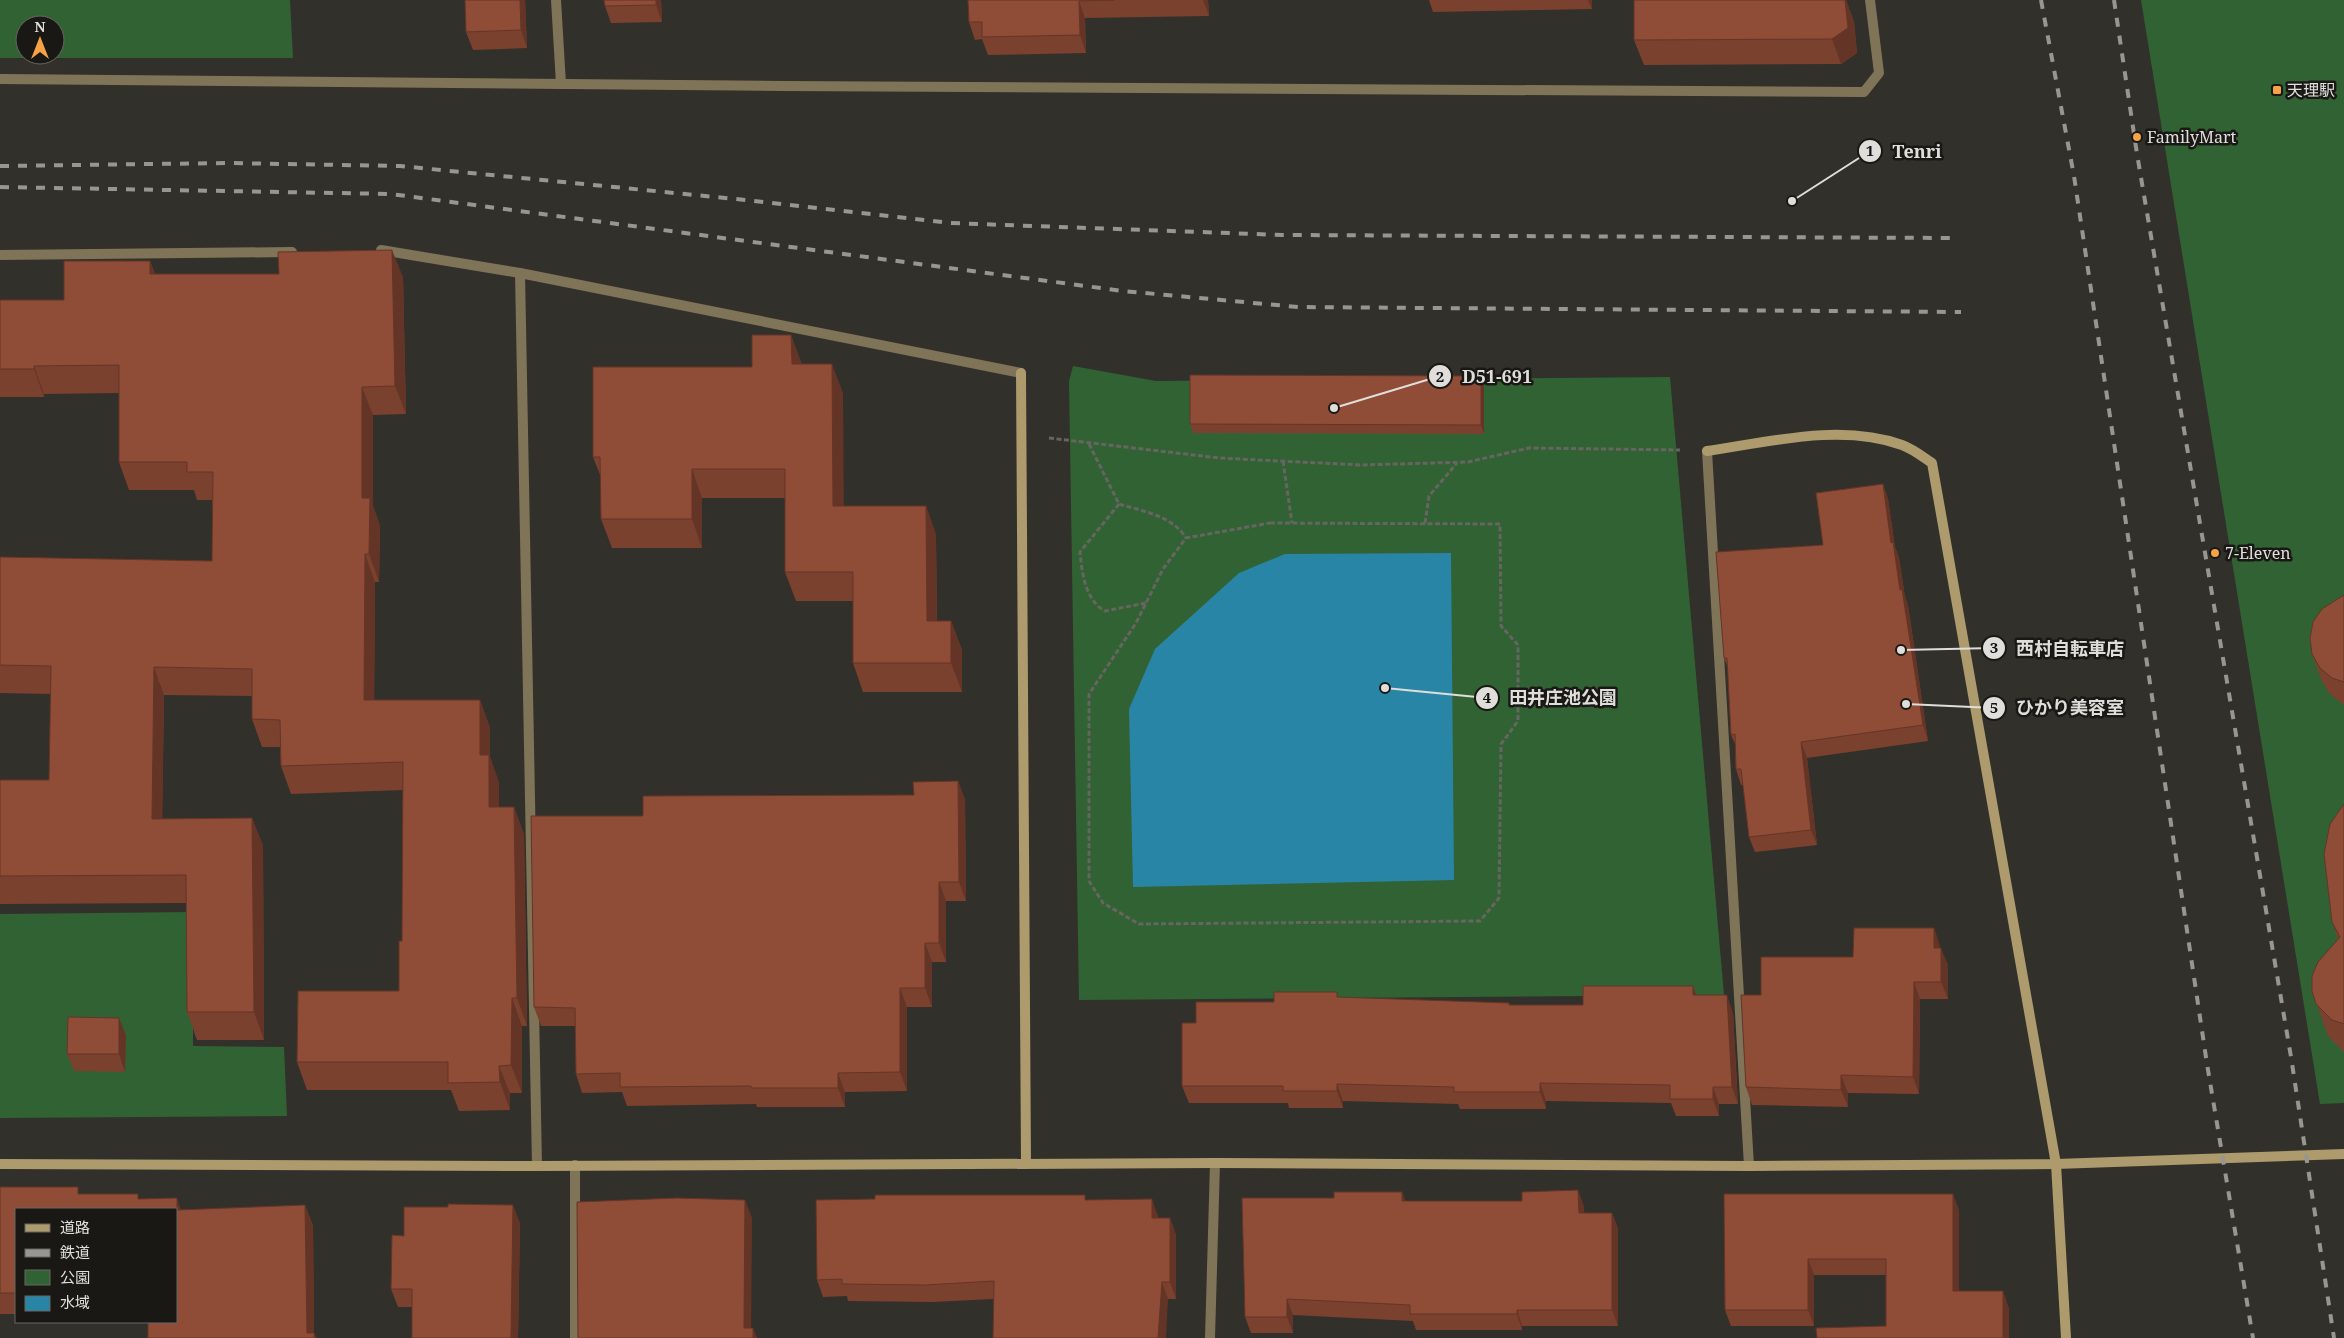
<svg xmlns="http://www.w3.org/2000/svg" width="2344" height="1338" font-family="'Noto Serif','Noto Sans JP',serif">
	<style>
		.green { fill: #316234; fill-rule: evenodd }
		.water { fill: #2985a5 }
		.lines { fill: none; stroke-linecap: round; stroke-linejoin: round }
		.path { stroke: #676560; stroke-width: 3; stroke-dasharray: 5 2.5; stroke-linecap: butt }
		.lane { stroke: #807458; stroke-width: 10 }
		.street { stroke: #807458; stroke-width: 10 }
		.secondary { stroke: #ad9a6d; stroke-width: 10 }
		.rail { stroke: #989691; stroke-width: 4; stroke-dasharray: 9 9; stroke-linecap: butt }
		.wall { fill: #7b412f }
		.shaded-wall { fill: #643526 }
		.building { fill: #8f4c37; stroke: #643526 }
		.poi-dot { fill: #f6a247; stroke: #191815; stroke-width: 2 }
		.labels { text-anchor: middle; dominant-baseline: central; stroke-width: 5; stroke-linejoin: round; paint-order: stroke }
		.poi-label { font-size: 16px; fill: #e0deda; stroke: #191815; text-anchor: start }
		.leader { fill: none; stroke: #e0deda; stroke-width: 2 }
		.callout-dot { fill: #e0deda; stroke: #191815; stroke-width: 2 }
		.mark-label { font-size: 15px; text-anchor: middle; font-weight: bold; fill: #111 }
		.callout-label { font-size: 18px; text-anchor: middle; font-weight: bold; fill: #e0deda; stroke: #191815; stroke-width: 5; stroke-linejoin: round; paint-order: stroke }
	</style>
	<rect width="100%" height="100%" fill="#32302a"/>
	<g class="green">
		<path d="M0 0H290L293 58H0ZM25 25H55V55H25Z"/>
		<polygon points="2141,0 2344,0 2344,1103 2320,1104"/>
		<polygon points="1073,366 1156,381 1670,377 1724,995 1079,1000 1069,381"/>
		<polygon points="193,912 193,1046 284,1047 287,1116 0,1118 0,914"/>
	</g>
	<polygon class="water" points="1451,553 1454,880 1133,887 1129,709 1155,649 1239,573 1285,554"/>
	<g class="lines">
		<g class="path">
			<polyline points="1049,438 1219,458 1361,465 1468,462 1529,448 1680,450"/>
			<path d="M1089 444 1119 504C1142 511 1173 516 1186 538"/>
			<polyline points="1283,461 1292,523"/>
			<path d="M1119 504 1080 552C1082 573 1085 600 1105 611L1146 603"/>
			<polygon points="1270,523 1500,524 1501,626 1518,645 1518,721 1501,744 1499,898 1480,921 1139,924 1103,903 1089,881 1089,694 1136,623 1163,569 1186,538"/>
			<polyline points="1425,523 1429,496 1457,463"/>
		</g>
		<polyline class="lane" points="1210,1338 1215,1163"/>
		<g class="street">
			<polyline points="556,0 561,84"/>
			<polyline points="0,79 782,86 1864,92 1879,73 1870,0"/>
			<polyline points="381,250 520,273 1021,373"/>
			<polyline points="0,255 292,252"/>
			<polyline points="520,273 537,1166"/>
			<polyline points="1707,451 1749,1166"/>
			<polyline points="575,1165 575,1338"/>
		</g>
		<g class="secondary">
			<polyline points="1021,373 1026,1164"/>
			<path d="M1707 451C1769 442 1841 423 1902 445 1913 449 1923 457 1932 463L2056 1164 2066 1338"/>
			<polyline points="0,1164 537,1166 1215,1163 1749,1166 2056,1164 2344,1154"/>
		</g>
		<g class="rail">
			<polyline points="2041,0 2074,176 2207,1064 2253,1338"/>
			<polyline points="2114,0 2137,154 2291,1057 2334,1338"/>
			<polyline points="0,166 228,163 400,166 746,200 950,223 1283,235 1952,238"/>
			<polyline points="0,187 391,194 1123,291 1298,307 1961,312"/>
		</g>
	</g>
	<g class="wall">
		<polygon points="525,0 527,48 473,50 466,32"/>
		<polygon points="604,0 661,0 662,22 611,23 605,6"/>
		<polygon points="968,0 1208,0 1209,16 1085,18 1086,53 988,55 982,39 975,40 969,22"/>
		<polygon points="1429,0 1592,0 1592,9 1433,12"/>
		<polygon points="1634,0 1846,0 1854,22 1857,53 1841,64 1644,65 1634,40"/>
		<polygon points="150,261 155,274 403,277 406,414 373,415 373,506 380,526 379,582 375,582 374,700 480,700 490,728 490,757 499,783 499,807 514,807 524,835 527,1026 522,1026 522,1093 510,1093 510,1110 459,1111 451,1090 307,1090 297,1062 399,991 402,941 403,790 291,794 281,766 280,747 262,747 252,719 252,696 164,695 162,819 252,818 263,846 264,1040 197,1040 187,1012 186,903 0,904 0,780 49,780 51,694 0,693 0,557 212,561 212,500 197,500 194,490 129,490 119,462 119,393 44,394 44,397 0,397 0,300 64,300"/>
		<polygon points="791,335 801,364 843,393 843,506 926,506 936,535 937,621 951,621 962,650 962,692 863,692 853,663 853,601 796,601 785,572 785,498 702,498 702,548 612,548 601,519 601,477 593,457 752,367"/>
		<polygon points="1481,376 1484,385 1484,434 1193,433 1190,424"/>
		<polygon points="1883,484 1888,499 1895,547 1899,558 1905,597 1908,605 1928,741 1807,758 1817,845 1755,852 1749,837 1743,785 1741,785 1736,769 1735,744 1731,735 1728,668 1724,658 1823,545"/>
		<polygon points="2344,595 2344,704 2341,703 2329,693 2321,679 2312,654"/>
		<polygon points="958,781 965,800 966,901 946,901 946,962 932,962 932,1007 907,1007 907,1091 845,1092 845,1107 757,1107 756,1104 627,1106 622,1092 582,1093 576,1074 575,1026 541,1026 534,1007 643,816 914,795"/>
		<polygon points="2344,804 2344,1052 2328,1036 2312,991 2338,939 2332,922"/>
		<polygon points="1934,928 1940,948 1948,965 1948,999 1920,999 1919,1094 1848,1093 1848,1107 1752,1105 1746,1087 1761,995 1853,957"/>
		<polygon points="1696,995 1733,1013 1738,1104 1719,1104 1719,1116 1676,1116 1671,1103 1546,1101 1546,1109 1460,1109 1458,1104 1343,1101 1343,1108 1289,1108 1288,1103 1189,1103 1182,1086 1196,1023 1274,1002 1339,998 1509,1003 1510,1005 1583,1005"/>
		<polygon points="126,1035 125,1072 74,1071 67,1054"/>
		<polygon points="0,1187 140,1199 181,1210 305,1205 313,1226 314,1333 316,1338 148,1338 176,1209 16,1209 16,1314 0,1314"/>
		<polygon points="1724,1194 1959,1210 1959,1291 2009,1308 2009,1338 1886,1326 1886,1275 1814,1275 1814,1326 1731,1326 1725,1310"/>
		<polygon points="1086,1200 1158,1216 1158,1218 1170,1218 1176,1235 1176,1299 993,1299 932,1302 848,1301 847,1296 823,1297 817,1280"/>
		<polygon points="1406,1201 1584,1206 1584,1213 1612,1213 1618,1229 1618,1326 1522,1326 1522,1330 1416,1330 1413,1321 1293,1315 1293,1333 1251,1333 1245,1317"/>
		<polygon points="520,1223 518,1338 412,1338 412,1307 398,1307 391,1289 404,1236"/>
	</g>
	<g class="shaded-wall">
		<polygon points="520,0 525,0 527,48 521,30"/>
		<polygon points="656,0 661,0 662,22 656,5"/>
		<polygon points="1203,0 1208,0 1209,16"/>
		<polygon points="1588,0 1592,0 1592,9"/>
		<polygon points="1845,0 1846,0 1854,22 1857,53 1841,64 1832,39"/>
		<polygon points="1079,1 1085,18 1086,53 1080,35"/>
		<polygon points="392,250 403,277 406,414 395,386"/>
		<polygon points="150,261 160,289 150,274"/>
		<polygon points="791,335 802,364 792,364"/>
		<polygon points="832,364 843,393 844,536 833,506"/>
		<polygon points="34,366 44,394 44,397 34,369"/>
		<polygon points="1481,376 1484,385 1484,434 1481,425"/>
		<polygon points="362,387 373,415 373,506 380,526 379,582 369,554 362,498"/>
		<polygon points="692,469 702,498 702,548 692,519"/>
		<polygon points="1883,484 1888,499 1895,547 1899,558 1905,597 1908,605 1928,741 1923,725 1891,543"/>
		<polygon points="926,506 936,535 937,650 927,621"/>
		<polygon points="365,554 375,582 374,728 364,700"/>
		<polygon points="951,621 962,650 962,692 951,663"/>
		<polygon points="154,667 164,695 162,847 152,819"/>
		<polygon points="480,700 490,728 490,757 499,783 499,835 489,807 480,755"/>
		<polygon points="1801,742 1807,758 1817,845 1811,830"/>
		<polygon points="958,781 965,800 966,901 959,882"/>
		<polygon points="514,807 524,835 527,1026 517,998"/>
		<polygon points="252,818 263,846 264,1040 254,1012"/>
		<polygon points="939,882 946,901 946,962 939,943"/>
		<polygon points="1934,928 1940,946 1940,965 1934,948"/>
		<polygon points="925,943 932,962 932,1007 925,988"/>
		<polygon points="1941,948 1948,965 1948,999 1941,982"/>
		<polygon points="1914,982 1920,999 1919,1094 1913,1077"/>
		<polygon points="1693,986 1699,1003 1693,995"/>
		<polygon points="900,988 907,1007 907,1091 900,1072"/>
		<polygon points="1727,995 1733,1013 1738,1104 1732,1087"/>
		<polygon points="512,998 522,1026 522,1093 511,1065"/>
		<polygon points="119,1018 126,1035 125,1072 119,1054"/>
		<polygon points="499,1066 510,1093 510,1110 500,1082"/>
		<polygon points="838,1073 845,1092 845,1107 838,1088"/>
		<polygon points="1841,1075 1848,1093 1848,1107 1841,1090"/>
		<polygon points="1540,1083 1546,1101 1546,1109 1540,1092"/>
		<polygon points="1337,1084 1343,1101 1343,1108 1337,1091"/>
		<polygon points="1713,1087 1719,1104 1719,1116 1713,1099"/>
		<polygon points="1578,1190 1584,1206 1585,1229 1579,1213"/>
		<polygon points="1402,1192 1408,1207 1402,1201"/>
		<polygon points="1953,1194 1959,1210 1959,1308 1953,1291"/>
		<polygon points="177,1198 184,1219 177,1210"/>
		<polygon points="1152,1199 1158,1216 1159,1235 1152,1218"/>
		<polygon points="745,1200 752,1218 751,1338 744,1328"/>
		<polygon points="305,1205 313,1226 314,1338 307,1333"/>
		<polygon points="513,1205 520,1223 518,1338 511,1338"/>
		<polygon points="1612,1213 1618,1229 1618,1326 1612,1310"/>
		<polygon points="1170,1218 1176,1235 1176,1299 1170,1282"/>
		<polygon points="1808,1259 1814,1275 1814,1326 1808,1310"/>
		<polygon points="1162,1282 1168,1299 1166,1338 1158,1338"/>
		<polygon points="2003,1291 2009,1308 2009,1338 2003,1338"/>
		<polygon points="1287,1299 1293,1315 1293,1333 1287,1317"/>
		<polygon points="1517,1310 1522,1326 1522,1330 1517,1314"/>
		<polygon points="753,1328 757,1338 753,1338"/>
	</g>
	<g class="building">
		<polygon points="465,0 520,0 521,30 466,32"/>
		<polygon points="604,0 656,0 656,5 605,6"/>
		<polygon points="968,0 1114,0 1079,1 1080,35 982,37 982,22 969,22"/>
		<polygon points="1634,0 1845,0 1848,28 1832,39 1634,40"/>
		<polygon points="392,250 395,386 362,387 362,498 370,498 369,554 365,554 364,700 480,700 480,755 489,755 489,807 514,807 517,998 512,998 511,1065 499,1066 500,1082 448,1083 448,1062 297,1062 298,991 399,991 399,941 402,941 403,762 281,766 280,720 252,719 252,669 154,667 152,819 252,818 254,1012 187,1012 186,875 0,876 0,780 49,780 51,666 0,665 0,557 212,561 213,472 187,472 187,462 119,462 119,365 34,366 34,369 0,369 0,300 64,300 64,261 150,261 150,274 279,274 278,252"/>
		<polygon points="752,335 791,335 792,364 832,364 833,506 926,506 927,621 951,621 951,663 853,663 853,572 785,572 785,469 692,469 692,519 601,519 600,457 593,457 593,367 752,367"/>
		<polygon points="1190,375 1481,376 1481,425 1190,424"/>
		<polygon points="1883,484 1891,543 1893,542 1900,590 1902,589 1923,725 1801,742 1811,830 1749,837 1741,769 1736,769 1735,734 1731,735 1727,658 1724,658 1716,552 1823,545 1816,493"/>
		<polygon points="2344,595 2344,682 2332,678 2320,668 2312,654 2310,638 2313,622 2322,609"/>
		<polygon points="958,781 959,882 939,882 939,943 925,943 925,988 900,988 900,1072 838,1073 838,1088 751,1088 751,1086 620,1087 620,1073 576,1074 575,1008 534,1007 531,816 643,816 643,796 914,795 913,782"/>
		<polygon points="2344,804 2344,1024 2332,1020 2316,1004 2312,991 2312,976 2318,962 2340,937 2332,922 2324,854 2330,824"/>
		<polygon points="1854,928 1934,928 1934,948 1941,948 1941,982 1914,982 1913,1077 1841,1075 1841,1090 1746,1087 1741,995 1761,995 1761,957 1853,957"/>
		<polygon points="1583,986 1693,986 1693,995 1727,995 1732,1087 1713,1087 1713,1099 1670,1099 1670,1085 1540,1083 1540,1092 1454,1092 1454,1087 1337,1084 1337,1091 1283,1091 1283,1086 1182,1086 1182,1023 1196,1023 1196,1002 1274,1002 1274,992 1337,992 1337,997 1509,1003 1509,1005 1583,1005"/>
		<polygon points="68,1017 119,1018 119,1054 67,1054"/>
		<polygon points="0,1187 78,1187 78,1194 138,1194 138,1199 177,1198 177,1210 305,1205 307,1333 314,1333 314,1338 148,1338 148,1322 176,1322 176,1209 16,1209 16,1293 0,1293"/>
		<polygon points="1578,1190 1579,1213 1612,1213 1612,1310 1517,1310 1517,1314 1410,1314 1410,1305 1287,1299 1287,1317 1245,1317 1242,1198 1334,1198 1334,1192 1402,1192 1402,1201 1522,1201 1522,1192"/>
		<polygon points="1724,1194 1953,1194 1953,1291 2003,1291 2003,1338 1817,1338 1816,1328 1886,1326 1886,1259 1808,1259 1808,1310 1725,1310"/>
		<polygon points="875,1195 1085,1195 1085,1200 1152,1199 1152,1218 1170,1218 1170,1282 1162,1282 1158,1338 993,1338 994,1281 925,1285 842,1284 842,1279 817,1280 816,1200 875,1199"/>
		<polygon points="677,1198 745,1200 744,1328 753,1328 753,1338 578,1338 577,1202"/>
		<polygon points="448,1204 513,1205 511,1338 412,1338 412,1289 391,1289 392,1235 404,1236 404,1207 448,1207"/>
	</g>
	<g class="poi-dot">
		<rect x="2272" y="85" width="10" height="10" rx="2.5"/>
		<circle cx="2137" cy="137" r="5"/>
		<circle cx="2215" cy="553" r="5"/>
	</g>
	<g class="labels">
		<g class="poi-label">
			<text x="2287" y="90">天理駅</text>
			<text x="2147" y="137">FamilyMart</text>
			<text x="2225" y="553">7-Eleven</text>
		</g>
	</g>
	<path class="leader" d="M1792 201L1870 151M1334 408L1440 376M1901 650L1994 648M1385 688L1487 698M1906 704L1994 708"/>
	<g class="callout-dot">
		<circle cx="1792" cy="201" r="5"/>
		<circle cx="1334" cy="408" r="5"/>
		<circle cx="1901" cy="650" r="5"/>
		<circle cx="1385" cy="688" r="5"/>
		<circle cx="1906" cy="704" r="5"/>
		<circle cx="1870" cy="151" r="12"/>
		<circle cx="1440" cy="376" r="12"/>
		<circle cx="1994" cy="648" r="12"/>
		<circle cx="1487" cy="698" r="12"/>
		<circle cx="1994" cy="708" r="12"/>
	</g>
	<g class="mark-label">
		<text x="1870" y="156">1</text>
		<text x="1440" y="382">2</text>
		<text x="1994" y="653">3</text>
		<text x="1487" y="703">4</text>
		<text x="1994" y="713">5</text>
	</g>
	<g class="callout-label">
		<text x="1917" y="158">Tenri</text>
		<text x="1497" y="383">D51-691</text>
		<text x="2070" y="655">西村自転車店</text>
		<text x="1563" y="704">田井庄池公園</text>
		<text x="2070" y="714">ひかり美容室</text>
	</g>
	<rect x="15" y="1208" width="162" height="115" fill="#191815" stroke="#696764"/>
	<rect x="25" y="1224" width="25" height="8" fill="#ad9a6d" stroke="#696764"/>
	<text x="60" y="1233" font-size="15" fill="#e0deda">道路</text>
	<rect x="25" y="1249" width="25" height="8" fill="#989691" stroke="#696764"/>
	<text x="60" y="1258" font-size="15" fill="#e0deda">鉄道</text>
	<rect x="25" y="1270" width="25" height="15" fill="#316234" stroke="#696764"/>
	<text x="60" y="1283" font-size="15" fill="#e0deda">公園</text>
	<rect x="25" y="1296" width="25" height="15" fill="#2985a5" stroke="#696764"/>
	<text x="60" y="1308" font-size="15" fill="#e0deda">水域</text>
	<g transform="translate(40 40)"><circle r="24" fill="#191815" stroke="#696764"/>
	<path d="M0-4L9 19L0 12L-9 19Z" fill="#f6a247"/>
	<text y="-8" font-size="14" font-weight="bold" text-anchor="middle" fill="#e0deda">N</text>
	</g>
</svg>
